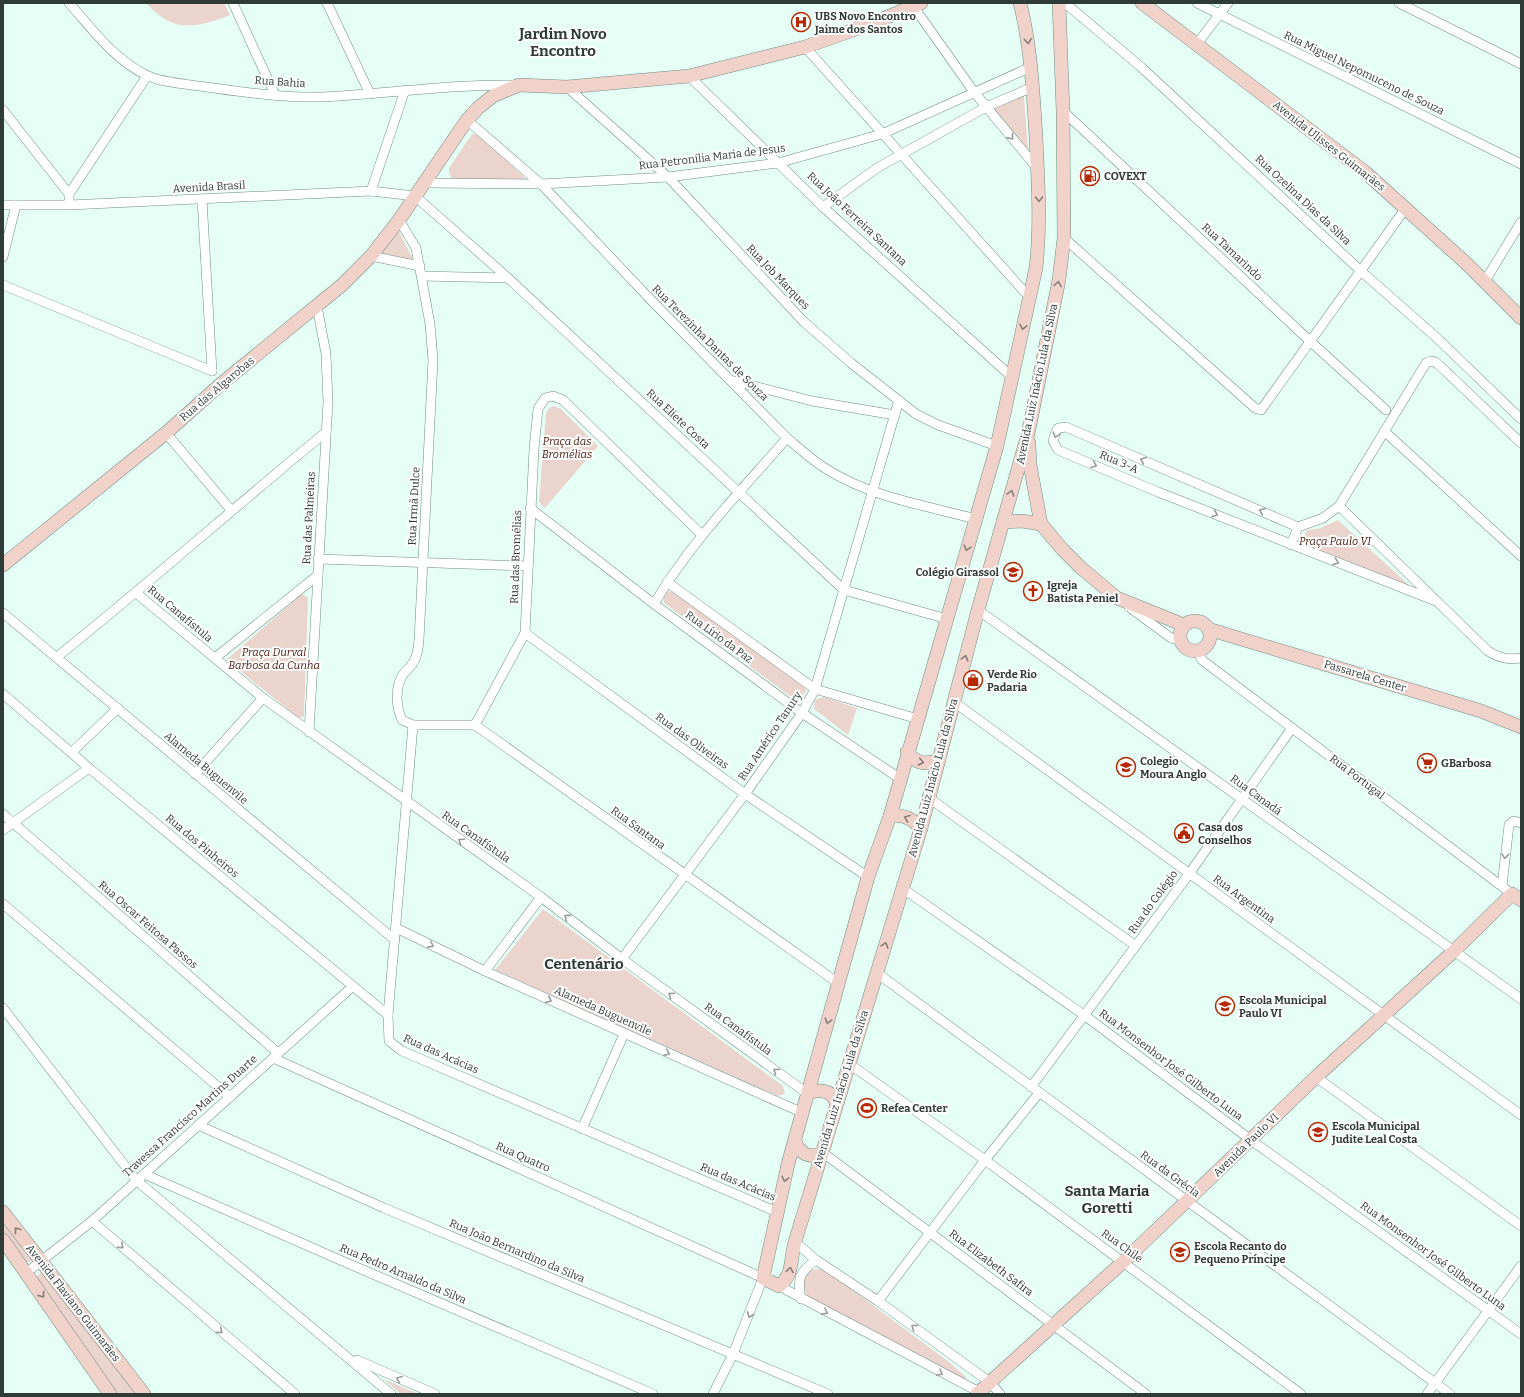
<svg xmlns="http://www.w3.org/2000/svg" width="1524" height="1397" font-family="Bitter,serif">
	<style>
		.park { fill: #ecd4ce }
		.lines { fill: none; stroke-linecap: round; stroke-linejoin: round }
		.street-casing { stroke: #6f8c83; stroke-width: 10 }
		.secondary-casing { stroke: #6f8c83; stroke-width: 14 }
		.street { stroke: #fff; stroke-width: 9 }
		.secondary { stroke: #f1d2ca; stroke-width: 13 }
		.oneway { stroke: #867f79 }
		.oneway2 { stroke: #979d9b }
		.labels { text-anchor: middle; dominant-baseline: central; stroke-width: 4; stroke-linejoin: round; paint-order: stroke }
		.poi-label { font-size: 11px; font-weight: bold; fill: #2f3b37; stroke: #fff; text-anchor: start }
		.street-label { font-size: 11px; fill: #2f3b37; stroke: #fff }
		.park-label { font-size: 11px; font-style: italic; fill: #502015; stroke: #fff }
		.district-label { font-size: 15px; font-weight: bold; fill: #2f3b37; stroke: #fff }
	</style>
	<rect width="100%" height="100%" fill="#e5fff6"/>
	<g class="park">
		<path d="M146 3H224L230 15C196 28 174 34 146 3Z"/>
		<polygon points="1024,95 1028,150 993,108"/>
		<polygon points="472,134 480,135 526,179 452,179 449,173 449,168"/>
		<polygon points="398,230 414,261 380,255"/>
		<polygon points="554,406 561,409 598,446 545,508 539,502 546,413 549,408"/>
		<polygon points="1338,520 1410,586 1300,546 1307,530 1321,528"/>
		<path d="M669 591 675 593 805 687 806 691C801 699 798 699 790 696L664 603C663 598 664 595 669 591Z"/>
		<polygon points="302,594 308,598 304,716 299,718 226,660"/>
		<polygon points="824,697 857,708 848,735 814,709 815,701 817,699"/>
		<polygon points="543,909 783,1086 785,1094 778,1096 495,970"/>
		<polygon points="3,1213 32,1260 25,1264 3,1238"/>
		<polygon points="821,1269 827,1271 949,1362 967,1378 964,1379 807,1299 803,1282 808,1270"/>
		<polygon points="41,1272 48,1275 142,1394 114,1394 35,1279"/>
		<polygon points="383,1379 419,1394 401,1394"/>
	</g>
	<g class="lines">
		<g class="street-casing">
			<g id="street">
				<path d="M69 3C92 29 115 60 146 75 162 83 188 84 206 87 243 92 283 98 321 97 385 94 449 84 514 85"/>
				<polyline points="233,3 275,95"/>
				<polyline points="327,3 370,94"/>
				<polyline points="911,3 974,92 1038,169"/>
				<polyline points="1065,3 1141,67 1362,272 1437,338 1521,419"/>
				<polyline points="1197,3 1521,164"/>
				<polyline points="1399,3 1521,64"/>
				<polyline points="1197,44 1228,3"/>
				<polyline points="805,47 1030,298"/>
				<polyline points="689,76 823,207 1012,377"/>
				<polyline points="567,87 668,177 804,322 851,363 916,414 938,425 997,446"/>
				<polyline points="3,110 69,194 69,200"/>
				<polyline points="1063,111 1311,342 1386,410"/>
				<path d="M467 120 541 184 650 299 787 438C800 449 813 461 828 470 871 497 927 506 976 519"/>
				<polyline points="426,183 541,184 668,177 778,163 882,134 1031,67"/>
				<polyline points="371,191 405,90"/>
				<polyline points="69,194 147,76"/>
				<polyline points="202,199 212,371"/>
				<polyline points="3,205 69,205 371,191 415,196 508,278 844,590 947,619"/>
				<polyline points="823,207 877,168 986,107 1033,87"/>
				<path d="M399 220 416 248 430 324 433 360 419 640C418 650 417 659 410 667 407 670 404 673 402 676 395 689 396 707 402 720L413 725H475L838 983"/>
				<polyline points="1064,238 1255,408 1261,410 1405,209"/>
				<polyline points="371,256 420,266"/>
				<polyline points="3,257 16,205"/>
				<polyline points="422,276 508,278"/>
				<polyline points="1485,281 1521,222"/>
				<polyline points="3,285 212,371"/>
				<polyline points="730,380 812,401 895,415"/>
				<polyline points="1384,431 1521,556"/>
				<polyline points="166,433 231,510"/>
				<path d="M1339 506 1488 651C1499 658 1508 660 1521 658"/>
				<polyline points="530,508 654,604 802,713 899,778"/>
				<polyline points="1298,527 1066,427 1059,428 1057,429 1053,441 1058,450 1158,492 1436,601"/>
				<path d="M1291 545 1298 527 1323 518 1339 506 1426 363C1431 360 1435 361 1439 365L1521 443"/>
				<polyline points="318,559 528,566"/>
				<polyline points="667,582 815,689 918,719"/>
				<polyline points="136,593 263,698 541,897 622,959 808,1094"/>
				<path d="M654 604C690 543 740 492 787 438"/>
				<polyline points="1129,607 1171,638 1181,640"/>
				<polyline points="978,610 1521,999"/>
				<polyline points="3,613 395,940"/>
				<polyline points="525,633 745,794 868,877"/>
				<polyline points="1197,651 1202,660 1512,894"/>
				<path d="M57 657C148 584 236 506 326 432"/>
				<polyline points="215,658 318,575"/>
				<polyline points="3,694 89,768 388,1015"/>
				<polyline points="954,702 1521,1115"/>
				<polyline points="413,725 388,1015 389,1041 402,1051 777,1212"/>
				<polyline points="475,725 525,633 534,449 538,409 545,398 553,396 563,400 702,535"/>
				<polyline points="309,732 328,402 326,354 317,306"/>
				<polyline points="72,752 118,708"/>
				<polyline points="195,774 263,698"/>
				<polyline points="929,798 1136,946"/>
				<polyline points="3,814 278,1053"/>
				<polyline points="3,830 89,768"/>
				<polyline points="1502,886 1509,825 1514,821 1521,823"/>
				<polyline points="902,888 1084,1015 1251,1140 1521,1334"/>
				<polyline points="3,904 230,1097"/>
				<polyline points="396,928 485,971 803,1113"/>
				<polyline points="622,959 745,794 802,713 815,689 899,400"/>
				<polyline points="485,971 541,897"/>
				<polyline points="877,973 1450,1394"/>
				<polyline points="3,1008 136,1180 391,1394"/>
				<polyline points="273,1058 763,1278 733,1354 713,1394"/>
				<polyline points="848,1063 985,1160 1301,1394"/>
				<polyline points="1316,1077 1521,1226"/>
				<polyline points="1031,1087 1189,874 1292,728"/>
				<polyline points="198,1125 384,1208 828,1394"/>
				<polyline points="582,1129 624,1034"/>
				<polyline points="822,1152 1146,1394"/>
				<polyline points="144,1174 340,1260 653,1394"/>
				<polyline points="92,1221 295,1394"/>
				<polyline points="795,1242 816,1260 878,1301 991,1383 1000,1394"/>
				<polyline points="26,1273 92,1221 352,987"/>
				<polyline points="779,1286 983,1394"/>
				<path d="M801 1299C797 1279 799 1272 816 1260"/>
				<polyline points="878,1301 985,1160 1039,1093"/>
				<polyline points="357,1360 435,1394"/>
				<polyline points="1427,1394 1521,1266"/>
			</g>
		</g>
		<g class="secondary-casing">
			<g id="secondary">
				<path d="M1020 3C1031 47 1033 91 1036 137 1038 181 1041 224 1036 268L997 446 890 816 868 877 788 1164 763 1278 779 1286C794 1275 790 1258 795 1242L921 828 978 610 1028 434 1059 280 1064 238 1063 111 1059 3"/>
				<polyline points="1142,3 1365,172 1467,264 1521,318"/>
				<polyline points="1029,443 1030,465 1041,524 1062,549 1080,567 1117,598 1184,625"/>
				<polyline points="1003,522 1022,521 1041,524"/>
				<polyline points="3,565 166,433 221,384 342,285 371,256 399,220 467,120 478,108 493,96 519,85 567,87 689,76 805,47 873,23 921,3"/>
				<circle cx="1195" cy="636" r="15"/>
				<polyline points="1208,629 1481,711 1521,727"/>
				<path d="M907 752C916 764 925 765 939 760"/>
				<path d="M890 816C903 814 911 818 921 828"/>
				<path d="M808 1094C818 1088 833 1090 836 1103"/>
				<path d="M795 1141C799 1153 810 1160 822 1152"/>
				<polyline points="3,1212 144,1394"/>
				<polyline points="3,1240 110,1394"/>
				<polyline points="977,1394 1123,1262 1316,1077 1454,951 1512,894 1521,900"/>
			</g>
		</g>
		<use href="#street" class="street"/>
		<use href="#secondary" class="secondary"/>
	</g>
	<defs><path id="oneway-chevron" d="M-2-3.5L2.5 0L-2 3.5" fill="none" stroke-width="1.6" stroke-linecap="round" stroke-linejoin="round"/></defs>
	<g class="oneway">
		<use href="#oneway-chevron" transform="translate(1028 41) rotate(84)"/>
		<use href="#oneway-chevron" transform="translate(1039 199) rotate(89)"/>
		<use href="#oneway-chevron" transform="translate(1058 284) rotate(-79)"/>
		<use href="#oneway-chevron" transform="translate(1023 327) rotate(103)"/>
		<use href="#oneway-chevron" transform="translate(1011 493) rotate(-74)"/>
		<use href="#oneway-chevron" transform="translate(967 548) rotate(106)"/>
		<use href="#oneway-chevron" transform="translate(965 658) rotate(-75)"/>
		<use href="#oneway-chevron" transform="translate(921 762) rotate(12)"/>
		<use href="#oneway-chevron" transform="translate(907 818) rotate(-159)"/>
		<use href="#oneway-chevron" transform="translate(885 945) rotate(-73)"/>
		<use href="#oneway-chevron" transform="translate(828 1021) rotate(105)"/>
		<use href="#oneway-chevron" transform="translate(785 1179) rotate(103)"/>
		<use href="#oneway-chevron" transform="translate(17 1230) rotate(-128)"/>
		<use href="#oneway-chevron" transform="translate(790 1270) rotate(-81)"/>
		<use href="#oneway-chevron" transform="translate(42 1295) rotate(55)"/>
	</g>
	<g class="oneway2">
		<use href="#oneway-chevron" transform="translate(1011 137) rotate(51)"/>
		<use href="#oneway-chevron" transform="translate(1056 435) rotate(106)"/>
		<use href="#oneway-chevron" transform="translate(1143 460) rotate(-157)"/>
		<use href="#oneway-chevron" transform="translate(1094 465) rotate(23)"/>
		<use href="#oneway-chevron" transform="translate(1262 511) rotate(-157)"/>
		<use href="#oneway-chevron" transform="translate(1215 514) rotate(22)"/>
		<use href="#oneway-chevron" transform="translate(1336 562) rotate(21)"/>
		<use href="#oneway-chevron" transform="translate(461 841) rotate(-145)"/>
		<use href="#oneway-chevron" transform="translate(1505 856) rotate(96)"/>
		<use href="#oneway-chevron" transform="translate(567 917) rotate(-143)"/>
		<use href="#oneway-chevron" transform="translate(431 945) rotate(26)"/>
		<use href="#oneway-chevron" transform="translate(671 995) rotate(-144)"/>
		<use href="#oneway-chevron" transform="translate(549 1000) rotate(24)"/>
		<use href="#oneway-chevron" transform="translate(667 1053) rotate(24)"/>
		<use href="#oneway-chevron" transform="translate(776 1071) rotate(-144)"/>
		<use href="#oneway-chevron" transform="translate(121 1246) rotate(40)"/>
		<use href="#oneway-chevron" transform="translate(825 1312) rotate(28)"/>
		<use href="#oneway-chevron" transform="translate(750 1315) rotate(113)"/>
		<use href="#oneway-chevron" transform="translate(914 1327) rotate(-144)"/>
		<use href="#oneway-chevron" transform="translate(220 1331) rotate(40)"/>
		<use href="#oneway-chevron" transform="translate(940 1373) rotate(28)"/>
		<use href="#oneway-chevron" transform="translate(399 1379) rotate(-157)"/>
	</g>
	<defs>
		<g id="hospital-ring" transform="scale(1)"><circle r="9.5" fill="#fff" stroke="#b42900" stroke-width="1.5"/><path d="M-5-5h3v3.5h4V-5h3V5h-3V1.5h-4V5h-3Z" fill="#b42900"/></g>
		<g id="fuel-ring" transform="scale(1)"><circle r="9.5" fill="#fff" stroke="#b42900" stroke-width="1.5"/><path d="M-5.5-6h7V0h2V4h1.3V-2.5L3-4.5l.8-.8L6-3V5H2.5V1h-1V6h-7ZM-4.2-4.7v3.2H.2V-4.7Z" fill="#b42900"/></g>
		<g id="school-ring" transform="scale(1)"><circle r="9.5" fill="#fff" stroke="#b42900" stroke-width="1.5"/><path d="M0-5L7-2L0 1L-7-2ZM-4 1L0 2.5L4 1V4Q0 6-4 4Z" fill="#b42900"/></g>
		<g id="church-ring" transform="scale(1)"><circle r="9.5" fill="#fff" stroke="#b42900" stroke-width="1.5"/><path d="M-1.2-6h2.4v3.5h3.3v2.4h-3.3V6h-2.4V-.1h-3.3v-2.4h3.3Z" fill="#b42900"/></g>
		<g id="shop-ring" transform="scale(1)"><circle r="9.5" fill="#fff" stroke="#b42900" stroke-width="1.5"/><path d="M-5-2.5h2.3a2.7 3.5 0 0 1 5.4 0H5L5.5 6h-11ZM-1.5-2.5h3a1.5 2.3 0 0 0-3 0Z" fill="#b42900"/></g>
		<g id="supermarket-ring" transform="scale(1)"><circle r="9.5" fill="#fff" stroke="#b42900" stroke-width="1.5"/><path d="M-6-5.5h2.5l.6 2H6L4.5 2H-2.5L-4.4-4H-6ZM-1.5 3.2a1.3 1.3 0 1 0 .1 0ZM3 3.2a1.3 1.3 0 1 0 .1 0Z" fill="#b42900"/></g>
		<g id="civic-ring" transform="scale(1)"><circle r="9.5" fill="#fff" stroke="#b42900" stroke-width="1.5"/><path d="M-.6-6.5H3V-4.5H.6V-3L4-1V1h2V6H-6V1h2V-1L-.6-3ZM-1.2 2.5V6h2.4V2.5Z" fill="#b42900"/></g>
		<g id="stadium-ring" transform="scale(1)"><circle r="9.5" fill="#fff" stroke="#b42900" stroke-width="1.5"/><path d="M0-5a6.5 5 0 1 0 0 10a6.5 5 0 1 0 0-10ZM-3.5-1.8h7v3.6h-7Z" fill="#b42900"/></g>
	</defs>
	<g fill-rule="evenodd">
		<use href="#hospital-ring" x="801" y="22"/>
		<use href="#fuel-ring" x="1090" y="176"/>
		<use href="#school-ring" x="1013" y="572"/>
		<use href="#church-ring" x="1033" y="591"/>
		<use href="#shop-ring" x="973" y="680"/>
		<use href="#supermarket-ring" x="1427" y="763"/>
		<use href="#school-ring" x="1126" y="767"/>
		<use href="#civic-ring" x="1184" y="833"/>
		<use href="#school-ring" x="1225" y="1006"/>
		<use href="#stadium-ring" x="867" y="1108"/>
		<use href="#school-ring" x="1318" y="1132"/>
		<use href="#school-ring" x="1180" y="1252"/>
	</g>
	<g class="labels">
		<g class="poi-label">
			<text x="815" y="16">UBS Novo Encontro<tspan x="815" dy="13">Jaime dos Santos</tspan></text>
			<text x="1104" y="176">COVEXT</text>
			<text x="999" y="572" text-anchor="end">Colégio Girassol</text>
			<text x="1047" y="585">Igreja<tspan x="1047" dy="13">Batista Peniel</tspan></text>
			<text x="987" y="674">Verde Rio<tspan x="987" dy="13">Padaria</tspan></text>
			<text x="1140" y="761">Colegio<tspan x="1140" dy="13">Moura Anglo</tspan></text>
			<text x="1441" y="763">GBarbosa</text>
			<text x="1198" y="827">Casa dos<tspan x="1198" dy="13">Conselhos</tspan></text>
			<text x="1239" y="1000">Escola Municipal<tspan x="1239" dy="13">Paulo VI</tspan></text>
			<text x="881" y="1108">Refea Center</text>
			<text x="1332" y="1126">Escola Municipal<tspan x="1332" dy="13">Judite Leal Costa</tspan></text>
			<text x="1194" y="1246">Escola Recanto do<tspan x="1194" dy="13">Pequeno Príncipe</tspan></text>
		</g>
		<g class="street-label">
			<text transform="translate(1364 73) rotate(26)">Rua Miguel Nepomuceno de Souza</text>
			<text transform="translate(280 82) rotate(4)">Rua Bahia</text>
			<text transform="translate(1329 146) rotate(38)">Avenida Ulisses Guimarães</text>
			<text transform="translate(712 157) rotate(-7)">Rua Petronília Maria de Jesus</text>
			<text transform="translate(209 187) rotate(-3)">Avenida Brasil</text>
			<text transform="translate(1303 200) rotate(43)">Rua Ozelina Dias da Silva</text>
			<text transform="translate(857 219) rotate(43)">Rua João Ferreira Santana</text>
			<text transform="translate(1232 252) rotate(43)">Rua Tamarindo</text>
			<text transform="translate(778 277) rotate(46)">Rua Job Marques</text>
			<text transform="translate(710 343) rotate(45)">Rua Terezinha Dantas de Souza</text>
			<text transform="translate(1037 384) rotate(-78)">Avenida Luiz Inácio Lula da Silva</text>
			<text transform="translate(217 389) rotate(-40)">Rua das Algarobas</text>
			<text transform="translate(678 419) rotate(43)">Rua Eliete Costa</text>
			<text transform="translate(1119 462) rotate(23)">Rua 3-A</text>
			<text transform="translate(414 506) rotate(-87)">Rua Irmã Dulce</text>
			<text transform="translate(309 518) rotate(-87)">Rua das Palmeiras</text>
			<text transform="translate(516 557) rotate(-88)">Rua das Bromélias</text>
			<text transform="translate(180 614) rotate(40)">Rua Canafístula</text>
			<text transform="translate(719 637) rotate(36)">Rua Lírio da Paz</text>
			<text transform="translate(1365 676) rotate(17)">Passarela Center</text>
			<text transform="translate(770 736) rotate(-56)">Rua Américo Tanury</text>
			<text transform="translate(692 741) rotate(36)">Rua das Oliveiras</text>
			<text transform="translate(206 768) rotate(40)">Alameda Buguenvile</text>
			<text transform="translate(1357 777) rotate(37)">Rua Portugal</text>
			<text transform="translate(933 778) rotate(-75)">Avenida Luiz Inácio Lula da Silva</text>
			<text transform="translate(1256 795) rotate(36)">Rua Canadá</text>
			<text transform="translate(638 828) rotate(36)">Rua Santana</text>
			<text transform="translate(476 837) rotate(35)">Rua Canafístula</text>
			<text transform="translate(202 846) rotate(40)">Rua dos Pinheiros</text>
			<text transform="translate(1244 899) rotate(36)">Rua Argentina</text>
			<text transform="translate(1153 902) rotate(-54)">Rua do Colégio</text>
			<text transform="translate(148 925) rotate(41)">Rua Oscar Feitosa Passos</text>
			<text transform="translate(603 1011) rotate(24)">Alameda Buguenvile</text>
			<text transform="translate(738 1029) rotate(36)">Rua Canafístula</text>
			<text transform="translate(441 1054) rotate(24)">Rua das Acácias</text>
			<text transform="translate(1171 1065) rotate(37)">Rua Monsenhor José Gilberto Luna</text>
			<text transform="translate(841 1089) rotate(-73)">Avenida Luiz Inácio Lula da Silva</text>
			<text transform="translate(190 1116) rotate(-42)">Travessa Francisco Martins Duarte</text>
			<text transform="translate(1246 1145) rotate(-44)">Avenida Paulo VI</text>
			<text transform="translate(523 1157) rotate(24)">Rua Quatro</text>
			<text transform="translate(1170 1174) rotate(36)">Rua da Grécia</text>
			<text transform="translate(738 1182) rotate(23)">Rua das Acácias</text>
			<text transform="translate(1122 1246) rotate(36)">Rua Chile</text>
			<text transform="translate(517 1251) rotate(23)">Rua João Bernardino da Silva</text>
			<text transform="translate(1433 1256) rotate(36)">Rua Monsenhor José Gilberto Luna</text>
			<text transform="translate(991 1263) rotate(37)">Rua Elizabeth Safira</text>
			<text transform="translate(403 1274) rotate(23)">Rua Pedro Arnaldo da Silva</text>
			<text transform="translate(73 1303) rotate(52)">Avenida Flaviano Guimarães</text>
		</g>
		<g class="park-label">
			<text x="567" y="441">Praça das<tspan x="567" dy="13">Bromélias</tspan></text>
			<text x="1335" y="541">Praça Paulo VI</text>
			<text x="274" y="652">Praça Durval<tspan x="274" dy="13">Barbosa da Cunha</tspan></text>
		</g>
		<g class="district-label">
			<text x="563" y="34">Jardim Novo<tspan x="563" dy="17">Encontro</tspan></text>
			<text x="584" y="964">Centenário</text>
			<text x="1107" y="1191">Santa Maria<tspan x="1107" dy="17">Goretti</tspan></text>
		</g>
	</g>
	<rect width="1524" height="1397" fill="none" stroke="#2f3b37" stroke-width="8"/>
</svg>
